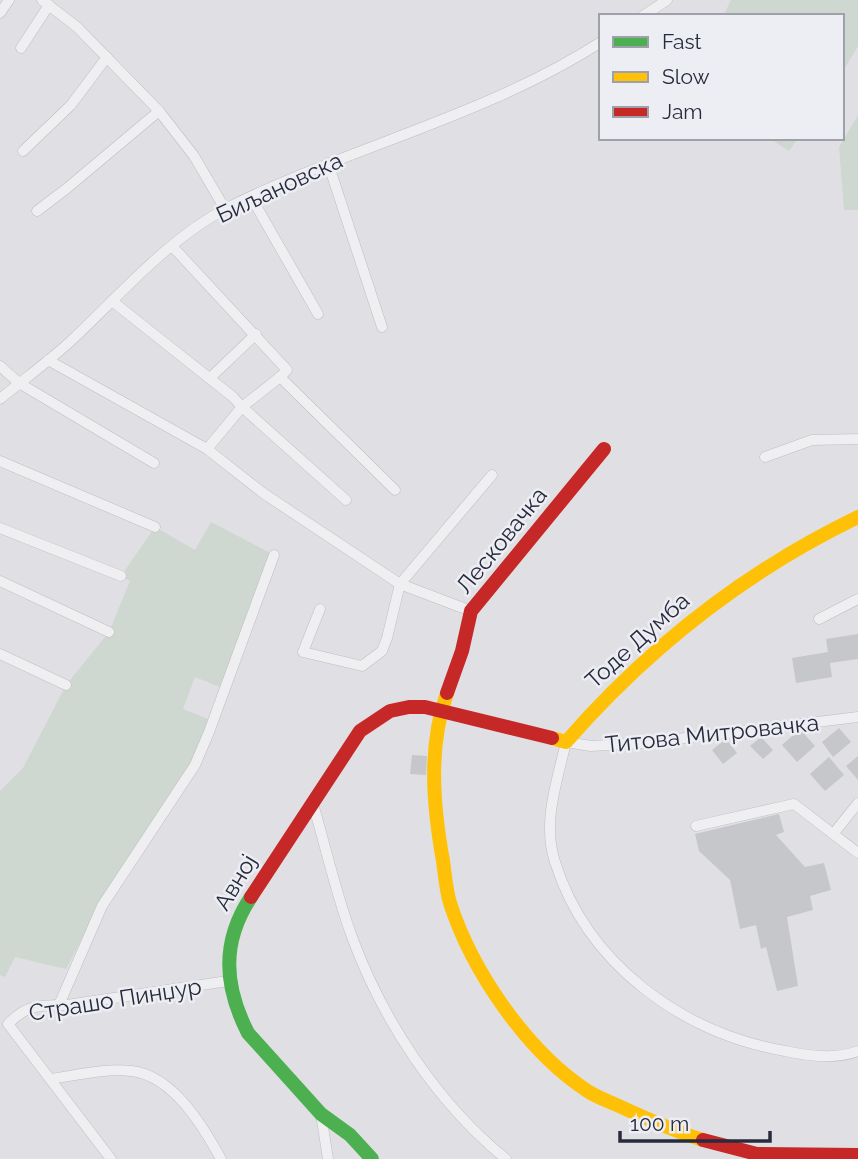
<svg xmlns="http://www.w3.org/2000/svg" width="858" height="1159" font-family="Raleway,sans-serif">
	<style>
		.green { fill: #ced7d0 }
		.building { fill: #c5c7cb }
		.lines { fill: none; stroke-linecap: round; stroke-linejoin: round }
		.street-casing { stroke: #bebec2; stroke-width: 11 }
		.street { stroke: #efeff1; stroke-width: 10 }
		.fast { stroke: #4caf50; stroke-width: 14 }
		.slow { stroke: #ffc107; stroke-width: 14 }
		.jam { stroke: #c62828; stroke-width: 14 }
		.labels { text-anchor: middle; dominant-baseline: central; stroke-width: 5; stroke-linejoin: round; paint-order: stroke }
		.street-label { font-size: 23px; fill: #282b3b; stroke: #edeef4 }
	</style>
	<rect width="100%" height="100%" fill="#e0e0e4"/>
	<g class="green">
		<polygon points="731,0 858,0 858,46 842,73 842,16 723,16"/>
		<polygon points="858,115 858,210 844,210 839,147"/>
		<polygon points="769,138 798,138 789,151"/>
		<polygon points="211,522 274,555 225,689 195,677 183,709 213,721 195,766 101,903 66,969 15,957 5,977 0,975 0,791 23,768 66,685 109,632 130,581 121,576 155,527 195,550"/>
	</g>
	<g class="building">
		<polygon points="858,634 858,659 830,663 832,677 796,683 792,658 828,652 826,639"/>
		<polygon points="839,728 851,742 833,757 822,742"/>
		<polygon points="800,729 815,746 797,762 782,745"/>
		<polygon points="761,737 773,750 763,759 750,746"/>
		<polygon points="726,739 737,753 723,764 712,750"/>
		<polygon points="412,755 427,756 426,775 410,774"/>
		<polygon points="858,756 858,780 846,766"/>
		<polygon points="829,757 844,775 825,791 810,774"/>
		<polygon points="779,814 784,832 776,835 805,867 824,863 831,890 810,896 813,910 787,917 798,986 777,991 766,947 761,949 756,925 740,929 730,880 699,851 695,834"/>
	</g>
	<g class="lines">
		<g class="street-casing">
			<g id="street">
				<polyline points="42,0 77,27 159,111 194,156 225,209"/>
				<polyline points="0,13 9,0"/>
				<polyline points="643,16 667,0"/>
				<polyline points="21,48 49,5"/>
				<polyline points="23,151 71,105 107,57"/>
				<polyline points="328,163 382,327"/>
				<polyline points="251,197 318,314"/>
				<polyline points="37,211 66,189 159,111"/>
				<polyline points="172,246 287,370 280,377"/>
				<polyline points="112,301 233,397 242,407 346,500"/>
				<polyline points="48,360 207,449 263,493 400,584 471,611"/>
				<polyline points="0,366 19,383 154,463"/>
				<polyline points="210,378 256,334"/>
				<path d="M0 399C24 379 51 360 74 338 122 293 168 239 227 208 349 147 486 116 601 42"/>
				<polyline points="207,449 242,407 280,377 395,490"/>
				<polyline points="765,457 812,440 858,439"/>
				<polyline points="0,461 155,527"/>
				<polyline points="0,528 121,576"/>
				<polyline points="0,581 109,632"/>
				<polyline points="320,609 303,652 362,666 382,651 387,638 400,584 492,475"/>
				<polyline points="819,619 858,599"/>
				<polyline points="0,654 66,685"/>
				<path d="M858 717 644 743 591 746 566 742C557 782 542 822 555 862 587 964 682 1033 785 1051 808 1056 836 1060 858 1051"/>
				<path d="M313 804C326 848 336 894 352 937 383 1021 437 1103 506 1159"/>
				<polyline points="696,826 794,804 858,853"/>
				<polyline points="834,833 858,803"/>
				<polyline points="59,1005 102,906 195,765 209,732 274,555"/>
				<path d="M51 1079C78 1075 105 1068 132 1071 173 1076 203 1126 221 1159"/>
				<polyline points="321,1114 328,1159"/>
				<path d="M111 1159 8 1024C27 1004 41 1005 67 1005L228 981"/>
			</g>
		</g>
		<use href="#street" class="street"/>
		<path class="fast" d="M251 897C221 942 224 986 248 1033L321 1114 350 1135 372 1159"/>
		<g class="slow">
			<path d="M447 693C428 747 433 805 443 861 445 875 446 890 450 903 472 971 526 1050 586 1090 596 1097 608 1101 619 1106 647 1119 674 1131 703 1140"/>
			<path d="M552 738 566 742C649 647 744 572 858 517"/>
		</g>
		<g class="jam">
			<polyline points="447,693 462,651 471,611 604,449"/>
			<polyline points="251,897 360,731 390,711 409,707 425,707 552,738"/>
			<polyline points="703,1140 757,1154 858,1155"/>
		</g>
	</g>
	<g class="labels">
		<g class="street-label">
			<text transform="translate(279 187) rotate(-25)">Биљановска</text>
			<text transform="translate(501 540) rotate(-51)">Лесковачка</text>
			<text transform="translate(637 640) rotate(-42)">Тоде Думба</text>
			<text transform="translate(712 733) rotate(-6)">Титова Митровачка</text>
			<text transform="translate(235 882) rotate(-59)">Авној</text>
			<text transform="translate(115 999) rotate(-9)">Страшо Пинџур</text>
		</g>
	</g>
	<rect x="599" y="14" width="245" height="126" fill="#edeef4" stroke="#9ea0aa" stroke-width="2"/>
	<rect x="613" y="37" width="35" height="10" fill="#4caf50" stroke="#9ea0aa" stroke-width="2"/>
	<text x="662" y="49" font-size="21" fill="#282b3b">Fast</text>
	<rect x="613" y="72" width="35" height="10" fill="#ffc107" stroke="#9ea0aa" stroke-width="2"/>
	<text x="662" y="84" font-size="21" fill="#282b3b">Slow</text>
	<rect x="613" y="107" width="35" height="10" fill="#c62828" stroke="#9ea0aa" stroke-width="2"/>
	<text x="662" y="119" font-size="21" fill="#282b3b">Jam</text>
	<path d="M620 1131v10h150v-10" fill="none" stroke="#282b3b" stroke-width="3.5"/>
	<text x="630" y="1131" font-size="21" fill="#282b3b" stroke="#edeef4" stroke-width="5" paint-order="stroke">100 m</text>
</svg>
